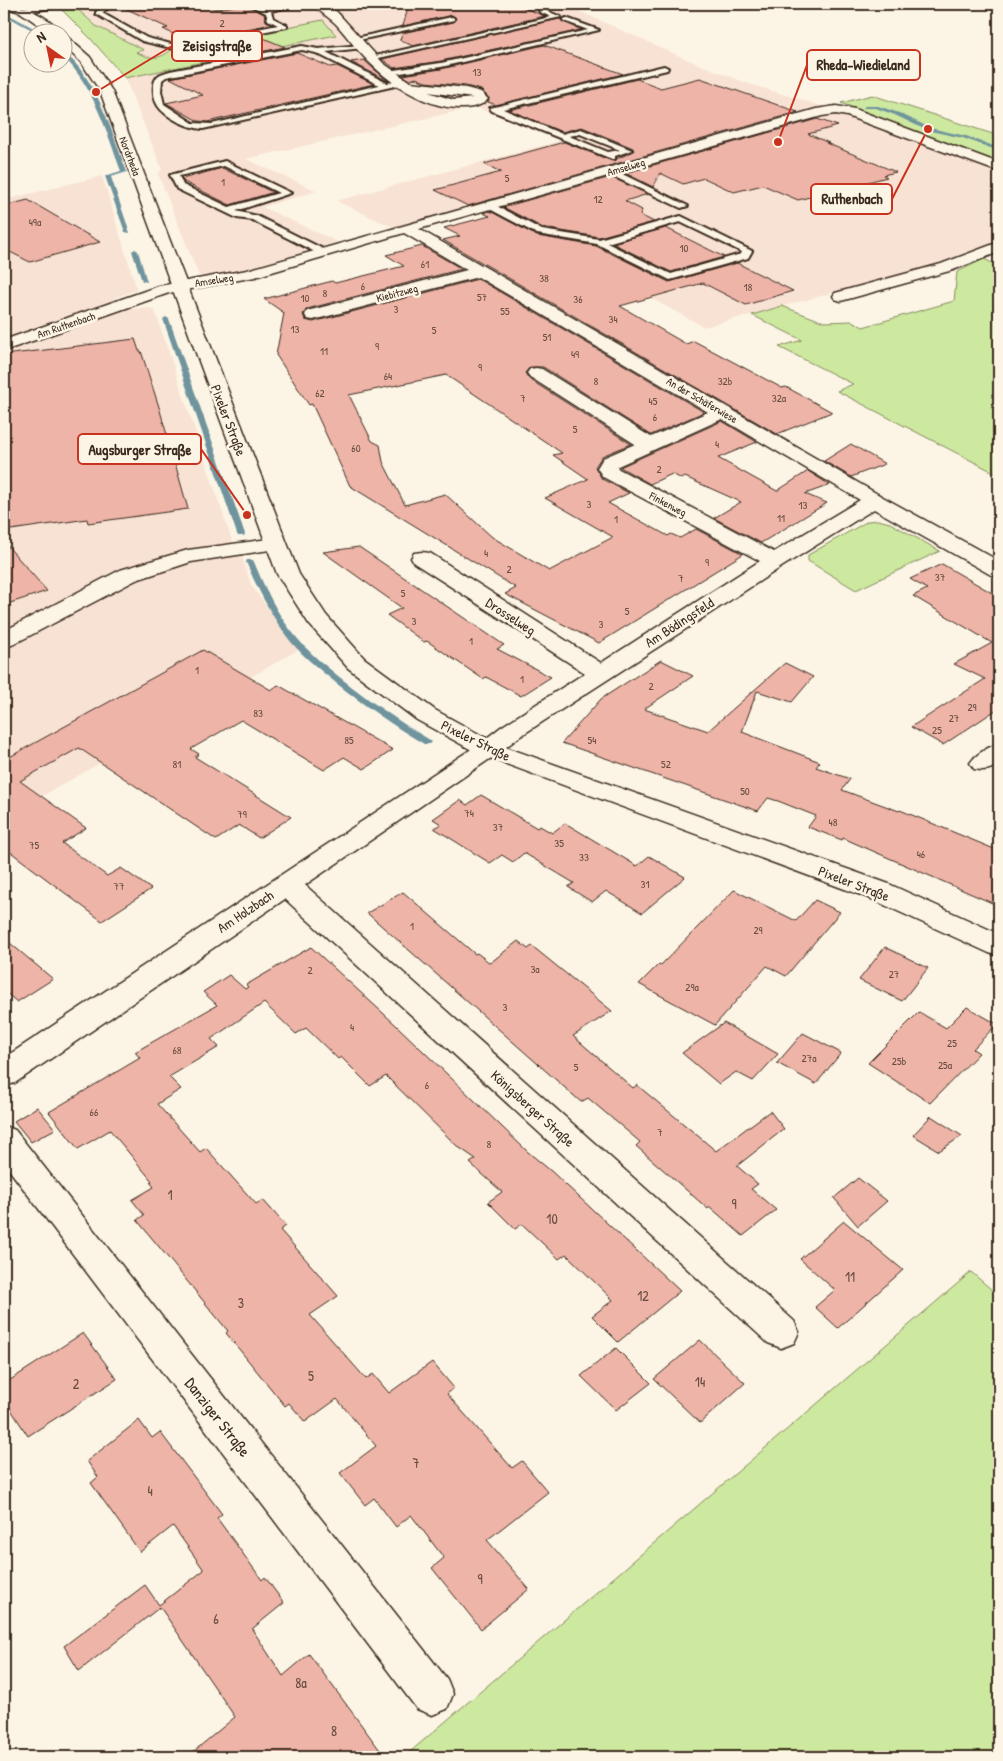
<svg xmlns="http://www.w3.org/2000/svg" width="1003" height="1761" font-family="'Patrick Hand',sans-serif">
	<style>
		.built { fill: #f8e2d3 }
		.green { fill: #cde89f; stroke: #84895e }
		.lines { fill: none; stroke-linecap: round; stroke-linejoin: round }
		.stream { fill: #6f949e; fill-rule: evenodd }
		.building { fill: #eeb4a8; stroke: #3b2a1e; fill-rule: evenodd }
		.lane-casing { stroke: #3b2a1e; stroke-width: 4 }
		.street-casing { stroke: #3b2a1e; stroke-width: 3 }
		.secondary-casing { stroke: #3b2a1e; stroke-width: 3 }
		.lane { fill: #fcf5e5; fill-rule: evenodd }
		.street { fill: #fcf5e5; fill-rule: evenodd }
		.secondary { fill: #fcf5e5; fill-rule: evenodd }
		.labels { text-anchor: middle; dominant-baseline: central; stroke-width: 5; stroke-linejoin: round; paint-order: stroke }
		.number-label { font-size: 11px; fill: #684c40 }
		.far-street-label { font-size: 11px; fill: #3b2a1e; stroke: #fcf5e5 }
		.street-label { font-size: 14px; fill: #3b2a1e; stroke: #fcf5e5 }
		.near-number-label { font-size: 14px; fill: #684c40 }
		.near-street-label { font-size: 16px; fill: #3b2a1e; stroke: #fcf5e5 }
		.leader { fill: none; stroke: #c8321e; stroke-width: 2 }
		.callout-dot { fill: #c8321e; stroke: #fcf5e5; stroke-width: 2 }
		.callout { fill: #fcf5e5; stroke: #c8321e; stroke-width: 2 }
		.callout-label { font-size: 15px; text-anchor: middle; font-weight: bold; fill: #3b2a1e }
	</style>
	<rect width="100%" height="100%" fill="#fcf5e5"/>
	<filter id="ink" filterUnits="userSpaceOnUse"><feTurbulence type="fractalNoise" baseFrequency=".02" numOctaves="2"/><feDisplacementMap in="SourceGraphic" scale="10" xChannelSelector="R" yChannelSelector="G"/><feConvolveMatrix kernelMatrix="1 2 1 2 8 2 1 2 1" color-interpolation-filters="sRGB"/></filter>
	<g filter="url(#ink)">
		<g class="built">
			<polygon points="82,4 563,4 686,59 749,84 825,107 393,227 336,201 560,141 476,107 246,159 317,191 262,207 338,242 213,278 199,276 158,174 162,169 125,78 336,34 323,20 171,50 163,56 149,59 135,52 144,50 96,26 74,6"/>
			<polygon points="826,113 848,114 999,172 999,241 941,264 704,327 487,209"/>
			<polygon points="102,176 137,290 114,298 133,309 150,308 155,311 233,544 243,560 251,585 298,650 4,818 4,200"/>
		</g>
		<g class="green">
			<path d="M74 6 96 26 144 50 136 52C150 59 159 60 171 50L323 20 336 35 125 78 90 38 62 10Z"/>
			<polygon points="872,95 999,136 999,163 841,103"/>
			<polygon points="984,259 999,266 999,475 837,391 853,384 779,347 802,340 752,315 782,306 824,322 852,321 863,327 954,301 957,272"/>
			<polygon points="878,520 890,523 940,551 856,590 808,561 808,555 868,521"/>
			<polygon points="971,1272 999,1296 999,1757 404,1757"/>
		</g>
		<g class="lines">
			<g class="stream">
				<polygon points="4,12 39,31 40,32 36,32 4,15"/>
				<path d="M62 51C97 77 112 133 127 172L111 177 130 233 125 232 105 176 121 171C106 130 94 87 62 55Z"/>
				<polygon points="865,106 878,106 899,113 930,128 966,136 999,148 999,151 963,138 926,130 895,115 876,108 863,108"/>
				<polygon points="135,249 138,251 147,282 142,281 132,251"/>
				<polygon points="166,317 169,319 245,534 244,536 238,536 237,534 163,319"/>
				<path d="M247 560H253L254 562C265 589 278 616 297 638 310 654 326 666 342 679 370 701 399 722 430 740L432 742 430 744H424C393 726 364 705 336 683 320 670 304 657 291 642 272 618 258 590 246 562Z"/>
			</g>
		</g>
		<g class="building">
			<polygon points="116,4 200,4 218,9 245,4 264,14 266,21 272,24 187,41 163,29 168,28"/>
			<polygon points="409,4 514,4 545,16 413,46 400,40 402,33 454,22 456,18 452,15 403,26"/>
			<polygon points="559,19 581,30 441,61 394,68 382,59"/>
			<polygon points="256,35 285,47 225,59 199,46"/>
			<polygon points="544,45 623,74 496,105 488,102 489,98 481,90 466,86 425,82 416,78 410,80 403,75 441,69"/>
			<polygon points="297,53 330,67 337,66 374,84 207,122 198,121 166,103 203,95 170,78"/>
			<polygon points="364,60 374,69 388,81 351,62"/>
			<polygon points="700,78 798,112 468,206 435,190 501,172 484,164 564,142 612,161 634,151 633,148 582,127 562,132 509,110 637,79 661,88"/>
			<polygon points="817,119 838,126 808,134 829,143 826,143 896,172 883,175 887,177 798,200 763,185 734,192 704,178 683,184 660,173 653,187 625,173"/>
			<polygon points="222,168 268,190 274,192 230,205 184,182 182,179"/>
			<polygon points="611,177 648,194 625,201 642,210 640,215 654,222 599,237 543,228 503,207"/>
			<polygon points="28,200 100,242 30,262 4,249 4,206"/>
			<polygon points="490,211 537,236 596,246 669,282 737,263 793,291 746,305 703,283 620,306 686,344 694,341 782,388 786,387 832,412 777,434 443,240 460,236 444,228 490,216 483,213"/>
			<polygon points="666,228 724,257 671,272 612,243"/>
			<path d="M422 246 462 269 307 309 303 314 305 320 313 322 478 279 704 412 651 435 543 367H530L525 373 529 379 631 444 602 456 595 467 602 479 629 493 608 503 668 536 671 534 680 538 696 529 743 554 599 643 505 594 516 588 350 486 312 404 309 405 276 355 284 313 264 299 332 281 335 283 404 266 386 255ZM446 375 562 453 553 455 588 479 545 498 613 537 549 571 492 537 445 494 405 505 383 462 380 445 372 441 349 395Z"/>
			<polygon points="135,339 139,351 141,351 159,407 188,509 88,523 87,519 4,531 4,355"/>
			<polygon points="722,421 757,442 718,458 777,491 808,471 830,485 805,494 827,503 761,543 714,518 741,502 685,477 682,479 672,474 650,484 620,467"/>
			<polygon points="851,444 885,464 851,477 824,461"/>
			<polygon points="4,542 47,591 4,605"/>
			<polygon points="359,547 504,645 497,649 551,677 521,696 486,677 483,679 427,641 424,642 387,615 402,608 323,552"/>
			<polygon points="942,564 999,597 999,708 943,745 911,727 985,679 954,664 992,643 913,596 927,589 910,579"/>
			<polygon points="203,650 271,690 278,685 393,750 364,769 344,757 324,770 241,720 191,749 199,754 195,757 291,817 259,838 239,825 216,840 79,748 20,781 86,828 62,843 107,876 121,868 151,889 102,921 4,847 4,760"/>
			<polygon points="661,660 693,676 644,709 708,731 785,663 813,677 792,702 757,691 742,732 820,762 816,767 850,779 842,790 899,811 900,810 999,851 999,906 843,838 842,840 808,827 816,816 778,801 768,798 758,811 562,743 601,699"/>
			<polygon points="481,795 537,828 540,826 552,833 565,823 637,866 649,856 685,877 642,913 606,891 592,902 568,887 574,883 524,853 513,862 502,855 490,863 434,828 441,824 433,819 460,800 467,805"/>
			<polygon points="734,890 796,921 815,900 840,912 786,976 767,966 715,1025 639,984 659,964 661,965"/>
			<polygon points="403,892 475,954 477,953 490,963 518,941 528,949 532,946 612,1011 573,1036 633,1088 637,1085 716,1151 770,1111 784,1129 737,1166 758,1184 751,1189 776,1210 743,1236 710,1207 708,1209 636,1146 640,1142 588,1098 581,1102 367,913"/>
			<polygon points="4,938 53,979 17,1002 4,991"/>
			<polygon points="311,947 396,1025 528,1152 551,1171 680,1291 618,1342 592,1316 613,1300 566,1254 559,1259 522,1224 515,1229 488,1202 502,1192 470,1163 476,1159 457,1146 386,1076 370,1086 341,1057 338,1059 306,1028 296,1034 264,1003 211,1039 219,1047 169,1077 181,1089 157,1104 200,1152 206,1148 256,1204 263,1200 286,1226 280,1230 338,1296 310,1315 366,1379 373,1374 389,1393 432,1362 454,1388 447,1394 512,1468 522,1461 548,1492 487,1540 529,1589 481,1629 432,1568 444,1558 411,1515 396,1527 374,1498 365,1505 340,1473 376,1446 337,1399 305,1422 289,1403 285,1406 226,1333 228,1331 137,1220 144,1215 132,1200 154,1187 150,1182 152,1181 110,1130 78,1149 49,1112 140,1058 135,1052 217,1005 203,992 229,975 245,989 248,987 246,985"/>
			<polygon points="885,947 928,968 902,1001 859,980"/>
			<polygon points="967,1007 997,1024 973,1049 979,1053 930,1103 868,1063 919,1012 946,1028"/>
			<polygon points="724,1023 778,1054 753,1081 736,1072 719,1084 682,1053"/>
			<polygon points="803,1033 841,1053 816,1084 777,1063"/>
			<polygon points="37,1107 55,1129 31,1142 14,1121"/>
			<polygon points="931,1116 962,1136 939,1151 913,1135"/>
			<polygon points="858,1178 887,1201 858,1226 834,1198"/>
			<polygon points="844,1221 903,1270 838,1328 815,1307 835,1290 800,1259"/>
			<polygon points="83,1333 117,1379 28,1436 4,1399 4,1384"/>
			<polygon points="700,1340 745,1383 700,1423 654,1379"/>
			<polygon points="616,1348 651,1383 616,1410 581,1376"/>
			<polygon points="139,1420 152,1438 160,1432 222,1514 217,1518 262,1580 265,1577 284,1603 252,1629 283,1676 309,1654 385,1757 187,1757 235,1717 160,1607 79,1671 64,1646 145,1585 159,1605 204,1570 173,1526 140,1552 91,1483 98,1477 87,1461"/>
		</g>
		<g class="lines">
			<g class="lane-casing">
				<g id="lane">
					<path d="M106 4H113L102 13 147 38 175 45 278 25 268 20 266 13 247 4C254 4 261 8 267 7 279 7 290 3 301 4L271 11 273 18 287 25V27L175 49 142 41 96 14V12Z"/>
					<polygon points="531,4 543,6 545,10 561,17 370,60 366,58 551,17 540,12 538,8"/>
					<polygon points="452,17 454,18 454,20 354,41 351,39"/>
					<polygon points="566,18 599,30 441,67 387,75 383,73 387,71 441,63 588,30 564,21 563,20"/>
					<path d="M361 45 363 46V48L326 52 387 83 401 80 405 82 404 84 203 129C189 128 166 118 158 106 153 98 151 81 159 75 162 73 167 72 170 71L302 46 318 49ZM302 50 316 53 379 85 212 124 193 123 164 104 161 91 162 80 166 77Z"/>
					<path d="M664 66 668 68 667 70 503 109 562 134 581 129 632 150 615 156V159H612L492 111 490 108ZM580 134 620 150 608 152 569 136Z"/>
					<path d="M225 161 291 193 236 211 257 216 325 250V254H319L252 220 237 218 177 189 170 175ZM224 166 279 193 229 207 183 185 179 176Z"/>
					<polygon points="606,169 612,169 688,206 681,208 606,173"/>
					<path d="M489 202 542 230 599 239 681 216 752 251 748 258 670 280 597 244 537 234 486 207V203ZM680 222 742 252 741 254 671 274 607 243Z"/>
				</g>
			</g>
			<g class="street-casing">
				<g id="street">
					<polygon points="41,4 63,4 58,7 24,13 19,10 20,8"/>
					<path d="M313 4H325L337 12 383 63 410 82 466 88 481 92 488 99C482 107 469 108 460 108 426 108 389 83 366 59 355 48 346 35 336 24 329 17 318 11 313 4ZM428 92 473 98 454 100Z"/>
					<path d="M836 106 855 109 999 163V172L847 116 836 114 822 116 419 229 881 496 999 561V576L991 575 874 509 783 566 519 737 497 754 305 885 794 1321 799 1332 794 1343 781 1348 768 1343 285 899 15 1083 4 1086V1058L479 744 501 727 585 673 414 563 411 558 414 553 422 552 430 553 601 663 760 561 603 477 597 468 603 458 635 444 530 377 527 373 530 369 536 368 542 369 651 437 708 412 478 277 313 320 307 319 305 315 307 311 467 270 404 233 255 277 169 293 4 351V340L159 286 247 270 816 109ZM722 419 860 500 774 552 617 468 618 466Z"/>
					<polygon points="999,242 999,252 953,270 841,301 835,299 833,296 835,293 941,264"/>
					<polygon points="276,538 283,540 287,544 283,548 191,562 136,580 12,645 4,647 4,631 120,570 188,550"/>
					<path d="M999 744V764C990 770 985 771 974 769L970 763C977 753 988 747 999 744Z"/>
					<polygon points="4,1126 15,1130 447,1679 453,1694 447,1709 432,1715 417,1709 4,1163"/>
				</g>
			</g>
			<g class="secondary-casing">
				<g id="secondary">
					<path d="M4 4C24 4 48 17 62 32H49L20 12 4 7Z"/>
					<polygon points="62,35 66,36 90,57 112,91 299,574 326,615 364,658 435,710 497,744 889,884 999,934 999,956 989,953 869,898 479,754 417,720 348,668 309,624 277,574 100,91 81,62 62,45"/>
				</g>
			</g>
			<use href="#lane" class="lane"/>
			<use href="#street" class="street"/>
			<use href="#secondary" class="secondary"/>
		</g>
	</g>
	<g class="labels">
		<g class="number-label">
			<text x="222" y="23">2</text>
			<text x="477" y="72">13</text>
			<text x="507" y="178">5</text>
			<text x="223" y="182">1</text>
			<text x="598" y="199">12</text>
			<text x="35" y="222">49a</text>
			<text x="684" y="248">10</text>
			<text x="425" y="264">61</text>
			<text x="544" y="278">38</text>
			<text x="363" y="286">6</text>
			<text x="748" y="287">18</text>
			<text x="325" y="293">8</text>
			<text x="482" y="297">57</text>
			<text x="305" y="298">10</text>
			<text x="578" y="299">36</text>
			<text x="396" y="309">3</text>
			<text x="505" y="311">55</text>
			<text x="613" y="319">34</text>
			<text x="295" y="329">13</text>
			<text x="434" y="330">5</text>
			<text x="547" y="337">51</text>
			<text x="377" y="346">9</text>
			<text x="324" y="351">11</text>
			<text x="575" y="354">49</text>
			<text x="480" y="367">9</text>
			<text x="388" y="376">64</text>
			<text x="596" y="381">8</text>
			<text x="725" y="381">32b</text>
			<text x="320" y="393">62</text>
			<text x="523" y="398">7</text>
			<text x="779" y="398">32a</text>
			<text x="653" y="401">45</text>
			<text x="655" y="417">6</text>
			<text x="575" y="429">5</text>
			<text x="717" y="444">4</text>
			<text x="356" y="448">60</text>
			<text x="659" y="469">2</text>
			<text x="589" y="504">3</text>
			<text x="803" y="505">13</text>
			<text x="781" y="518">11</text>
			<text x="616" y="519">1</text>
			<text x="486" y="553">4</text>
			<text x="707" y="562">9</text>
			<text x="509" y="569">2</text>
			<text x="940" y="577">37</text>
			<text x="681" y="578">7</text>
			<text x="403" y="593">5</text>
			<text x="627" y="611">5</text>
			<text x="414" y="621">3</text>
			<text x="601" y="624">3</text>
			<text x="471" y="641">1</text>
			<text x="197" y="670">1</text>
			<text x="522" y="679">1</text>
			<text x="651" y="686">2</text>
			<text x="972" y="707">29</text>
			<text x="258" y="713">83</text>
			<text x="954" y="718">27</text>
			<text x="937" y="730">25</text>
			<text x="349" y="740">85</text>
			<text x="592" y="740">54</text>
			<text x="177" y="764">81</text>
			<text x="666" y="764">52</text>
			<text x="745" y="791">50</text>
			<text x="469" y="813">74</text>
			<text x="242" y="814">79</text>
			<text x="833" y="822">48</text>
			<text x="498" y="827">37</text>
			<text x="559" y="843">35</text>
			<text x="34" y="845">75</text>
			<text x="921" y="854">46</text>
			<text x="584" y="857">33</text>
			<text x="645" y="884">31</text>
			<text x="119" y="886">77</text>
			<text x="412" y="926">1</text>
			<text x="758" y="930">29</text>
			<text x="535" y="969">3a</text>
			<text x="310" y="970">2</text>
			<text x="894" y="974">27</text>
			<text x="692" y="987">29a</text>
			<text x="505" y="1007">3</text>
			<text x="352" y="1027">4</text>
			<text x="952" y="1043">25</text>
			<text x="177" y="1050">68</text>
			<text x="809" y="1058">27a</text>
			<text x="899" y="1061">25b</text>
			<text x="945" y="1065">25a</text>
			<text x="576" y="1067">5</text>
			<text x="427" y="1085">6</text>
			<text x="94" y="1112">66</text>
			<text x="660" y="1132">7</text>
			<text x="489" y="1144">8</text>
		</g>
		<g class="far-street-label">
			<text transform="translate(130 156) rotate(69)">Nordrheda</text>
			<text transform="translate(626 167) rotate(-16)">Amselweg</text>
			<text transform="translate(214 280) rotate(-9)">Amselweg</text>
			<text transform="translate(397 293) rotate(-15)">Kiebitzweg</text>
			<text transform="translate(66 325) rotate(-19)">Am Ruthenbach</text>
			<text transform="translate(702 400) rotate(30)">An der Schäferwiese</text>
			<text transform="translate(668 504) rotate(28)">Finkenweg</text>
		</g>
		<g class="street-label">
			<text transform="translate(229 420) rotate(69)">Pixeler Straße</text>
			<text transform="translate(511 616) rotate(33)">Drosselweg</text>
			<text transform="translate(679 622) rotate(-33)">Am Bödingsfeld</text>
			<text transform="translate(476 740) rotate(26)">Pixeler Straße</text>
			<text transform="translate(854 883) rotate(21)">Pixeler Straße</text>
			<text transform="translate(245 911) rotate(-34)">Am Holzbach</text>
			<text transform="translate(533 1108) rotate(42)">Königsberger Straße</text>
		</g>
		<g class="near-number-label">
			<text x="170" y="1194">1</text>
			<text x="734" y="1203">9</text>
			<text x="552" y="1218">10</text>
			<text x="850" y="1276">11</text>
			<text x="643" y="1295">12</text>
			<text x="241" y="1302">3</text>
			<text x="311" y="1375">5</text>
			<text x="700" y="1381">14</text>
			<text x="76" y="1383">2</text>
			<text x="416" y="1462">7</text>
			<text x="150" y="1490">4</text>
			<text x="480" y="1578">9</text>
			<text x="216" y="1618">6</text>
			<text x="301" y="1682">8a</text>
			<text x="334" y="1730">8</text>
		</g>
		<g class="near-street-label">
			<text transform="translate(218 1417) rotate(52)">Danziger Straße</text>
		</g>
	</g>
	<path class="leader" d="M96 92L172 46M778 142L807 65M928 129L892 199M247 515L201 449"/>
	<g class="callout-dot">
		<circle cx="96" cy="92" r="5"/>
		<circle cx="778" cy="142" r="5"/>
		<circle cx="928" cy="129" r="5"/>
		<circle cx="247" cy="515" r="5"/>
	</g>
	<g class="callout">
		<rect x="172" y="31" width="90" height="30" rx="5"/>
		<rect x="807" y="50" width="113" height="30" rx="5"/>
		<rect x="811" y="184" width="81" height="30" rx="5"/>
		<rect x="78" y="434" width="123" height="30" rx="5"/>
	</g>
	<g class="callout-label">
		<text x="217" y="51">Zeisigstraße</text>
		<text x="863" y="70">Rheda-Wiedieland</text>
		<text x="852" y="204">Ruthenbach</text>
		<text x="140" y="455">Augsburger Straße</text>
	</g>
	<rect width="1003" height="1761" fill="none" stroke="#fcf5e5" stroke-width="20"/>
	<rect x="10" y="10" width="983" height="1741" fill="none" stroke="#3b2a1e" stroke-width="2" filter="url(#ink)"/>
	<g transform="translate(48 48) rotate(327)"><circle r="24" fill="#fcf5e5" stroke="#afa495"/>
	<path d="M0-4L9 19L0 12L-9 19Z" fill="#c8321e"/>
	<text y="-8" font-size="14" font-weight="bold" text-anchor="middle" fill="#3b2a1e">N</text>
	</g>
</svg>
